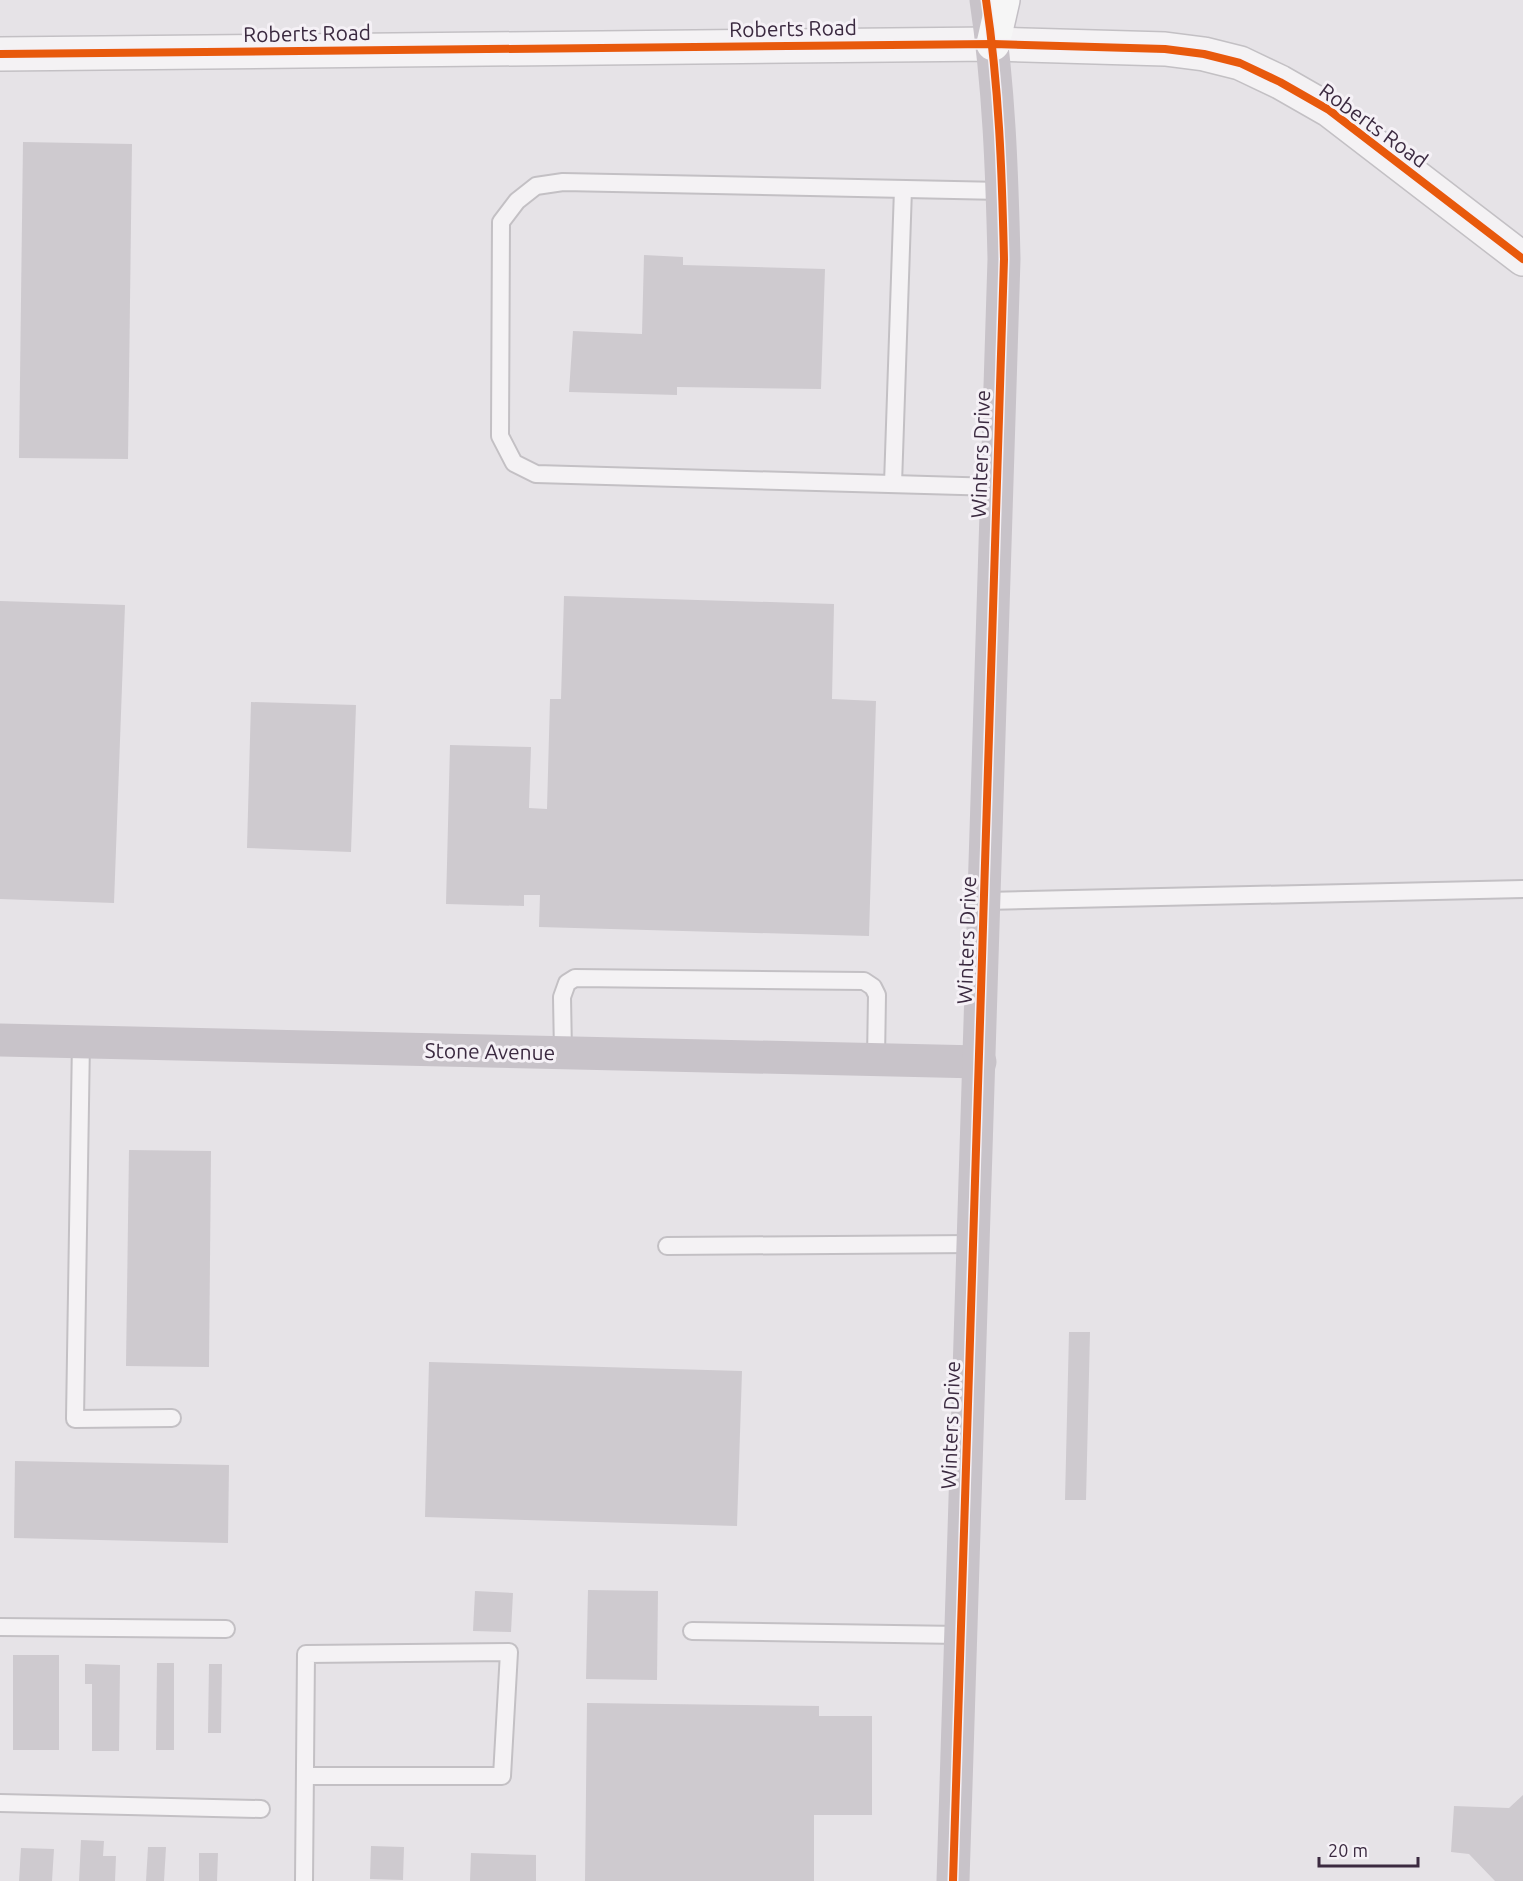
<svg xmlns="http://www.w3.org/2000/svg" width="1523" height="1881" font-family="Ubuntu,sans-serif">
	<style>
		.building { fill: #cecacf }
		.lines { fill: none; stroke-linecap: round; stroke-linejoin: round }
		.lane-casing { stroke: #c3c0c4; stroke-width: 20 }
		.street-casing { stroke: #c3c0c4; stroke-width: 36 }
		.primary-casing { stroke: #c3bfc5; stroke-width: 36 }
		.lane { stroke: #f4f2f4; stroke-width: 16 }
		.street { stroke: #f4f2f4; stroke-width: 33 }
		.secondary { stroke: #c8c3c9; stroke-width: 33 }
		.primary { stroke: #f6f6f6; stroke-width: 33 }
		.cycleway-casing { stroke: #f5f1f6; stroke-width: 11 }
		.cycleway { stroke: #e8590c; stroke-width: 8 }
		.labels { text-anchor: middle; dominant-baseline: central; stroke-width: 6; stroke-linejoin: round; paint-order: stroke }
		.street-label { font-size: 21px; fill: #3b2a40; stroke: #f5f1f6 }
	</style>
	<rect width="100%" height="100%" fill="#e6e3e7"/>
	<g class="building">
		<polygon points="23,142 132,144 128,459 19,458"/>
		<polygon points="644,255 683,257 683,265 825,269 821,389 677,387 677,395 569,392 573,331 642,334"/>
		<polygon points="564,596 834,604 832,699 876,701 869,936 539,927 540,895 524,895 524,906 446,904 450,745 531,747 529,808 547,809 550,699 561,699"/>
		<polygon points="0,601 125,605 114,903 0,899"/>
		<polygon points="251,702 356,705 351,852 247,848"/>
		<polygon points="129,1150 211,1151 209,1367 126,1366"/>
		<polygon points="1069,1332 1090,1332 1086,1500 1065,1500"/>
		<polygon points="429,1362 742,1371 737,1526 425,1517"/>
		<polygon points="15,1461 229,1465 228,1543 14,1538"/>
		<polygon points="588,1590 658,1591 657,1680 586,1679"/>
		<polygon points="475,1591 513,1593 511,1632 473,1631"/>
		<rect x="13" y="1655" width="46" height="95"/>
		<polygon points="157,1663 174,1663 174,1750 156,1750"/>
		<polygon points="85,1664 120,1665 119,1751 92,1751 92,1684 85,1684"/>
		<polygon points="209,1664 222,1664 221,1733 208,1733"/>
		<polygon points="587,1703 819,1706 819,1716 872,1716 872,1815 814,1815 814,1881 585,1881"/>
		<polygon points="1523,1795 1523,1881 1495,1881 1469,1854 1451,1852 1454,1806 1509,1808"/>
		<polygon points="81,1840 104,1841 103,1856 116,1856 115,1881 79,1881"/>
		<polygon points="371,1846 404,1847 403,1880 370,1879"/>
		<polygon points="148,1847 166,1847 164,1881 146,1881"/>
		<polygon points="21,1848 54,1849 52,1881 19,1881"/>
		<polygon points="199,1853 218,1853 217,1881 199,1881"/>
		<polygon points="471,1853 536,1855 536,1881 470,1881"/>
	</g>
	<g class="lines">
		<g class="lane-casing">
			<g id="lane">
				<polyline points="893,484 903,189"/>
				<polyline points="997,487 536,474 514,463 500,436 501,222 517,201 536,186 563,182 1002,191"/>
				<polyline points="985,901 1523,889"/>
				<polyline points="81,1041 75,1419 172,1418"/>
				<polyline points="563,1053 562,997 567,983 575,978 864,981 873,987 877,995 876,1060"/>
				<polyline points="667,1246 974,1244"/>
				<polyline points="0,1627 226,1629"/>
				<polyline points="692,1631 960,1635"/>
				<polyline points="0,1803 261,1809"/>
				<polyline points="304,1881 306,1654 509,1652 502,1776 305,1776"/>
			</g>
		</g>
		<g class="street-casing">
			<polyline id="street" points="0,54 993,44 1165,49 1204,54 1240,63 1280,82 1329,110 1523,259"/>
		</g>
		<g class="primary-casing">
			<polyline id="primary" points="993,44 1003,0"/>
		</g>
		<use href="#lane" class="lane"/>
		<use href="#street" class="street"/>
		<g class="secondary">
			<polyline points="0,1040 980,1062"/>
			<path d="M953 1881 1004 259C1002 173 999 86 986 0"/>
		</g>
		<use href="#primary" class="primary"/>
		<g class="cycleway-casing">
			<g id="cycleway">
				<polyline points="0,54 993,44 1165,49 1204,54 1240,63 1280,82 1329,110 1523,259"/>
				<path d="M953 1881 1004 259C1002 173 999 86 986 0"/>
			</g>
		</g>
		<use href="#cycleway" class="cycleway"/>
	</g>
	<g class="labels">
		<g class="street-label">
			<text transform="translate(793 28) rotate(-1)">Roberts Road</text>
			<text transform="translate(307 33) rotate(-1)">Roberts Road</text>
			<text transform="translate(1374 125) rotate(36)">Roberts Road</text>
			<text transform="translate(980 454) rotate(-88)">Winters Drive</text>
			<text transform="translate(966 940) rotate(-88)">Winters Drive</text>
			<text transform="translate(490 1051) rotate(1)">Stone Avenue</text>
			<text transform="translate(950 1425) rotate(-88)">Winters Drive</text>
		</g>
	</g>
	<path d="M1319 1857v9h99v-9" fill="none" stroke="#3b2a40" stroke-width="3"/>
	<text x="1328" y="1857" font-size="18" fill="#3b2a40" stroke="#f5f1f6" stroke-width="4.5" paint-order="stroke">20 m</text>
</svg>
